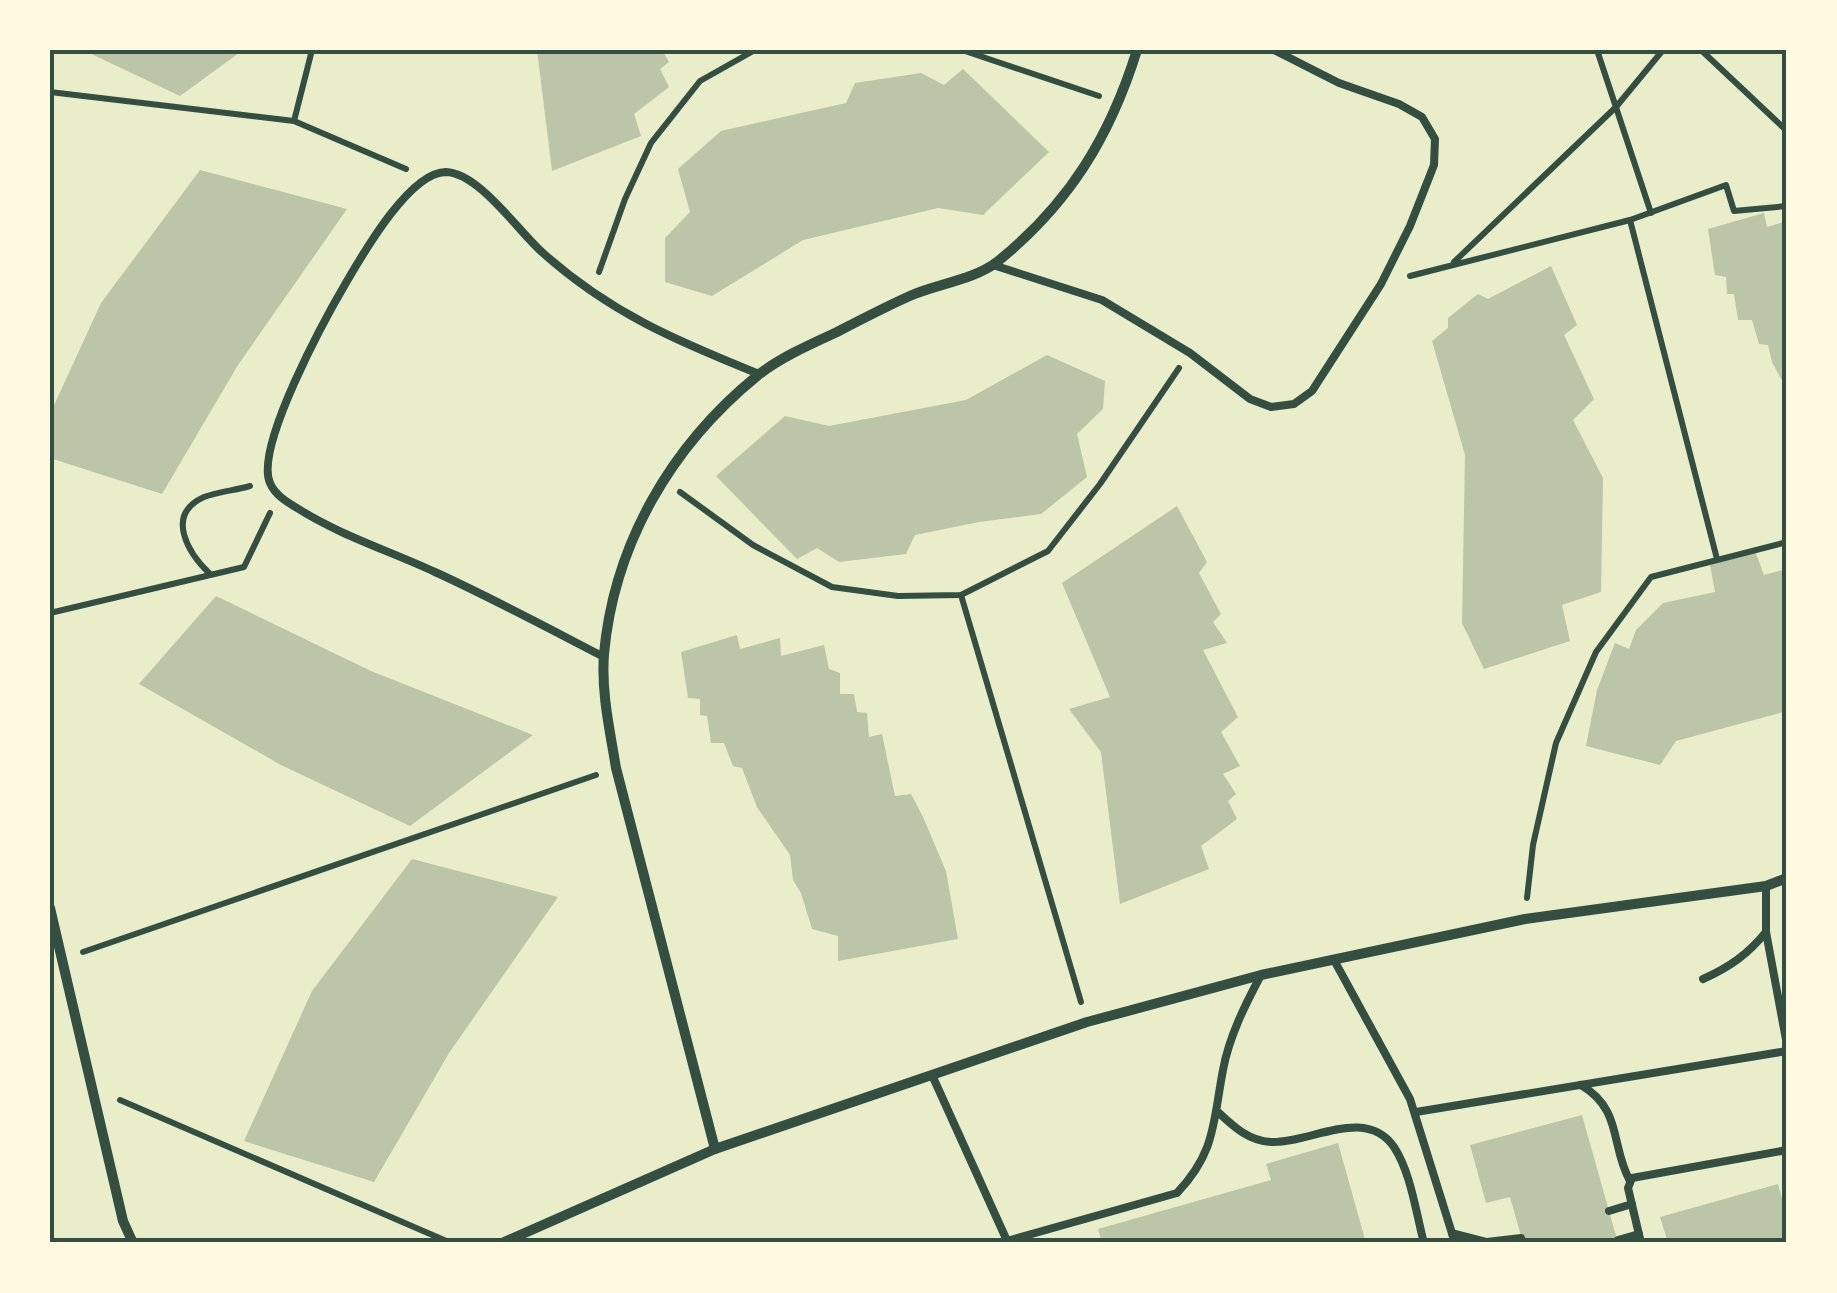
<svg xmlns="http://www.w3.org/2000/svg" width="1837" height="1293" font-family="Rubik,sans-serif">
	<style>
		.building { fill: #bcc5a7 }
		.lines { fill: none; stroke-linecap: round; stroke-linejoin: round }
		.path { stroke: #344e41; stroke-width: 6 }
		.service { stroke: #344e41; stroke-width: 8 }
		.minor { stroke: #344e41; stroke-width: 10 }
		.neatline { fill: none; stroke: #344e41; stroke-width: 4 }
	</style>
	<rect width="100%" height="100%" fill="#e9edc9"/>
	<g class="building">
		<polygon points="83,50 243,50 180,96"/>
		<polygon points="537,50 662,50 669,62 660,69 669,87 634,114 641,136 552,171"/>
		<polygon points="963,69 1049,152 983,215 938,208 803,240 712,296 665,282 665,238 690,212 678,169 721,131 846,103 855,83 921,73 944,85"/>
		<polygon points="200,170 347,209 238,365 162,494 50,458 50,414 101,303"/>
		<polygon points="1764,213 1767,227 1787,221 1787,390 1772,362 1768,345 1759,344 1752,320 1738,320 1734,294 1727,294 1726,277 1715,275 1708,229"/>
		<polygon points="1551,266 1577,325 1564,335 1594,399 1573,420 1603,478 1601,592 1562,605 1570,641 1484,669 1462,623 1465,455 1432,341 1448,328 1448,318 1478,294 1488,299"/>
		<polygon points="1047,355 1105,381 1103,409 1077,434 1087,477 1041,514 979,522 915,535 906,554 839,562 817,548 797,559 716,476 785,416 829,426 966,400"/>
		<polygon points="1177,506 1207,562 1199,573 1221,614 1213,622 1227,643 1203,650 1238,717 1221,732 1240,766 1223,774 1236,794 1228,801 1237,819 1201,846 1209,869 1120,904 1101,752 1069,709 1110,697 1062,583"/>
		<polygon points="1755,551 1764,575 1787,569 1787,711 1676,741 1660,765 1586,746 1597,690 1615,643 1629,649 1636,630 1663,603 1715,592 1710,565"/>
		<polygon points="216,596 371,671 533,735 410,826 281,765 139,684"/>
		<polygon points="737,635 740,649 780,638 781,656 824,645 829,669 840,673 840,694 854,694 857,712 867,713 869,737 882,734 895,796 911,794 923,817 946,871 958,939 838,961 838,936 812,929 801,893 793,880 790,855 757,807 742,768 733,766 724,743 711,743 707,716 700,715 700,699 688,698 681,652"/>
		<polygon points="412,859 558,897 449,1053 374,1182 244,1141 312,991"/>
		<polygon points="1582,1115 1618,1243 1523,1243 1510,1197 1486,1203 1470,1145"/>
		<polygon points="1338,1143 1366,1243 1102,1243 1098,1229 1271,1180 1266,1164"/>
		<polygon points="1778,1184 1787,1217 1787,1238 1770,1243 1668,1243 1660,1217"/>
	</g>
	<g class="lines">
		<g class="path">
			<polyline points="962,50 1099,96"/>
			<polyline points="1597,50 1651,213"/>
			<polyline points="1701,50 1787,131"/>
			<polyline points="50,92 294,121 406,169"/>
			<polyline points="294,121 312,50"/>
			<polyline points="1630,220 1717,559"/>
			<polyline points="1454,262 1616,107 1663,50"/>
			<polyline points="599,272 625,199 651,143 700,81 755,50"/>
			<polyline points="1410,276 1630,220 1726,185 1734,211 1787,206"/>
			<polyline points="680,492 753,545 832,587 898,596 961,595 1048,551 1100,484 1179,368"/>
			<path d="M210 574C189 554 164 515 204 497 218 492 236 490 250 486"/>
			<polyline points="961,595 1081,1002"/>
			<polyline points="50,613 244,567 270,513"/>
			<polyline points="1527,898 1533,845 1556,743 1596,652 1651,577 1787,542"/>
			<polyline points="83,952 596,775"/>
			<polyline points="120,1100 451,1243"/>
		</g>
		<g class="service">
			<polyline points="993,265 1102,300 1190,353 1250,399 1271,407 1294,404 1312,391 1381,284 1410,226 1434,165 1435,139 1422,117 1399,104 1339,83 1274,50"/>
			<path d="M604 657C548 628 492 598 435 572 390 551 339 535 297 508 287 502 275 495 270 483 254 447 327 315 347 281 364 252 410 172 446 172 479 173 518 231 543 253 610 313 677 341 759 374"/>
			<polyline points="1766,886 1766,932 1787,1045"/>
			<polyline points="1334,960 1410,1099 1455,1243"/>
			<path d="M1703 979C1730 967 1748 954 1766 932"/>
			<polyline points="932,1075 1008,1243"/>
			<path d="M1581 1085C1623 1110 1610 1145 1630 1181"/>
			<polyline points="1416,1112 1787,1051"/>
			<path d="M1219 1113C1234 1127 1249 1141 1271 1142 1310 1144 1365 1105 1394 1147 1411 1173 1416 1213 1424 1243"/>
			<polyline points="1609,1211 1632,1204"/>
			<polyline points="1452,1233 1487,1242 1521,1238"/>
			<polyline points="1618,1240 1639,1234"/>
			<path d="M1007 1241 1177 1193C1216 1152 1213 1122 1223 1070 1229 1037 1245 1005 1261 975"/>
			<polyline points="1641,1243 1628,1188 1632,1178 1787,1150"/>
		</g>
		<g class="minor">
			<polyline points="50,908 123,1221 133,1243"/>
			<path d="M715 1149 616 768C610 731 601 692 604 654 614 544 671 446 757 376 779 358 811 344 837 332 862 319 887 306 912 295 938 284 975 279 997 262 1069 204 1110 137 1137 50"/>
			<polyline points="502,1243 715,1149 1087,1022 1261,975 1525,919 1766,886 1787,878"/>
		</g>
	</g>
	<rect width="1837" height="1293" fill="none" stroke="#fefae0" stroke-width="105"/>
	<rect x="52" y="52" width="1732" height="1188" class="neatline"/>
</svg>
